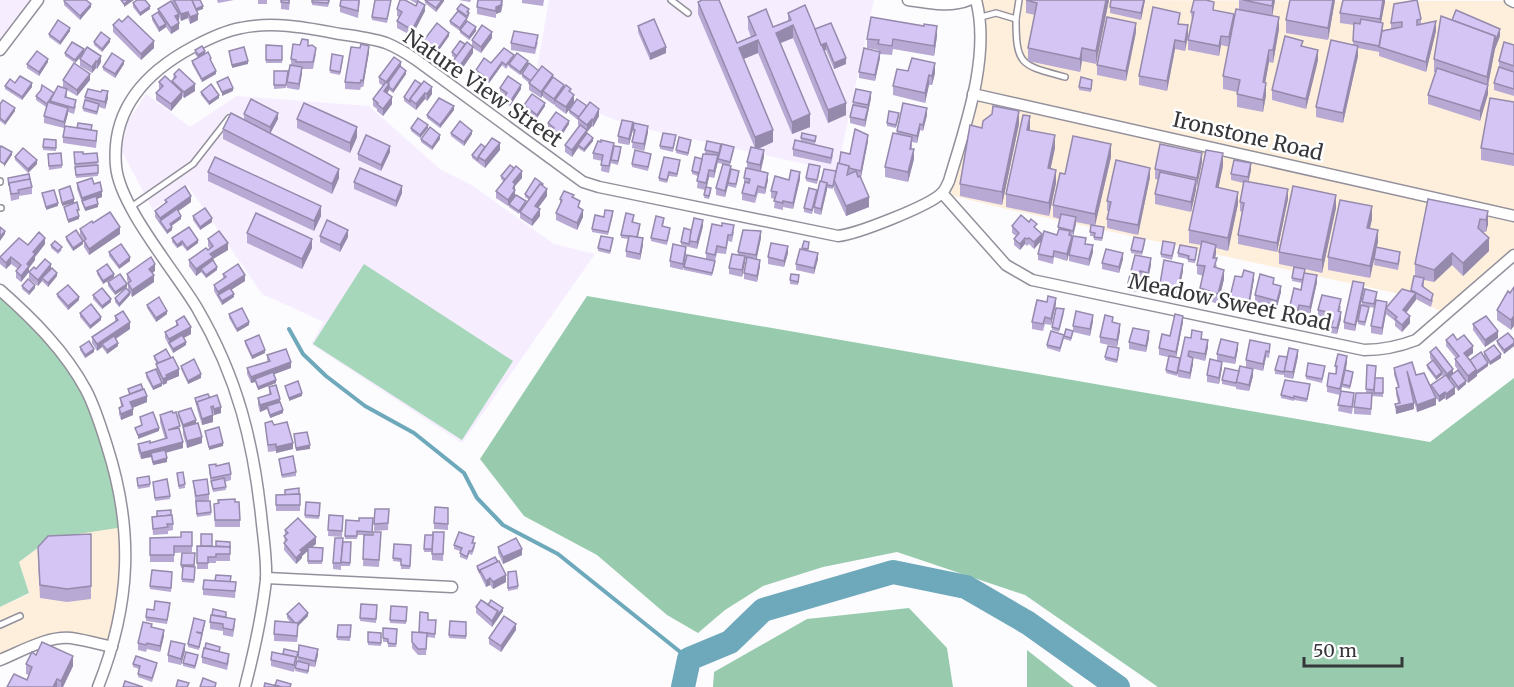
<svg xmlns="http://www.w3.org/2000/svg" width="1514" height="687" font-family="Merriweather,serif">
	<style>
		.commercial { fill: #feefdc }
		.education { fill: #f6eeff }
		.green { fill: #a6d7bb }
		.forest { fill: #98cbae }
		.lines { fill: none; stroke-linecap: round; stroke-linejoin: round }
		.stream { stroke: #6da8bb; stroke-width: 4 }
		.river { stroke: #6da8bb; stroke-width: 24 }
		.service-casing { stroke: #93909b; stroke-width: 8 }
		.minor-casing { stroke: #93909b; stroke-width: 13 }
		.service { stroke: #fff; stroke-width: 5 }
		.minor { stroke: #fff; stroke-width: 10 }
		.wall { fill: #b7a9d3 }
		.shaded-wall { fill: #958aac }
		.building { fill: #d5c5f5; stroke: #958aac; stroke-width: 1.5 }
		.labels { text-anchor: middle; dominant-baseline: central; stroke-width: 5; stroke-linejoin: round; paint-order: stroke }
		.street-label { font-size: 21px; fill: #37363a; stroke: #fff }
	</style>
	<rect width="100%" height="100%" fill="#fcfbfe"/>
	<g class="commercial">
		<polygon points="977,0 1514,1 1514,256 1448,315 1409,296 1011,210 942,193 949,182 981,43"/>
		<polygon points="111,527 124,527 125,539 112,647 71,638 0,659 0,607 29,594 19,562 51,538"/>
	</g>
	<g class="education">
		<polygon points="0,0 37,0 0,50"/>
		<polygon points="549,0 874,0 837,171 636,127 602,115 537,68"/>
		<polygon points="146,94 190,127 237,96 369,106 441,170 470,184 554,244 595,254 462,443 311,344 324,322 262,294 188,186 153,210 121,150 128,121"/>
	</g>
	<g class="green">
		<polygon points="364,264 513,361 462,440 313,344"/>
		<polygon points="0,291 66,359 100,423 124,527 51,538 19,562 29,593 0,607"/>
	</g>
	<g class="forest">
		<polygon points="587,296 1430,442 1514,378 1514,687 1158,687 1025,595 897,552 823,567 763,586 725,610 698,633 667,615 597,555 524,516 480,459"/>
		<polygon points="909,608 947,648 953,687 713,687 714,672 807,619"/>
		<polygon points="1027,650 1074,687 1027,687"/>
	</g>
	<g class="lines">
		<polyline class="stream" points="289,329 303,354 326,376 365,406 414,433 464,473 477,498 503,525 558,554 689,659"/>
		<polyline class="river" points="683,687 689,659 730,642 763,610 893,572 966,587 1028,623 1118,687"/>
		<g class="service-casing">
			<g id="service">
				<polyline points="671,0 688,13"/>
				<polyline points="981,17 996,13 1016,19 1019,0"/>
				<path d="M1016 19C1016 66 1021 65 1065 77"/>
				<polyline points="0,182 0,181"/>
				<polyline points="131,207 193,164 229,118"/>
				<polyline points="0,208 1,208"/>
				<polyline points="0,625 20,616"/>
			</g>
		</g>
		<g class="minor-casing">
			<g id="minor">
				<path d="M908 0C928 3 950 8 969 0"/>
				<polyline points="1510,0 1514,2"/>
				<polyline points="0,50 38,0"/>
				<polyline points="973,94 1514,216"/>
				<path d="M942 193 1006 265 1032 280 1364 350C1383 350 1398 347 1416 340L1514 255"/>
				<path d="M0 290C33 319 65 351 86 390 95 407 101 427 107 446 134 530 131 604 98 687"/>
				<polyline points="266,578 452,587"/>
				<path d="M0 660C22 651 47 636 71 638 85 640 99 644 112 647"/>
				<path d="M245 687C254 652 262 616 266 580 267 562 264 542 262 524 254 444 238 378 197 308 175 271 119 206 116 166 111 109 146 72 193 47 208 39 224 31 241 28 274 21 307 28 340 34 355 36 371 38 386 43 396 47 406 53 415 59L583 182 599 187 838 236C857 234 929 206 942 193 945 190 947 185 949 181 965 127 991 56 976 0"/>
			</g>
		</g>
		<use href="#service" class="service"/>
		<use href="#minor" class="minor"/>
	</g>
	<g class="wall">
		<polygon points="172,0 200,0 203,9 197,11 198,20 190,24 188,18 181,21 179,17 179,20 178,21 179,29 171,34 166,27 159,32 152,20 152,16 158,12 158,9 172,3"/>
		<polygon points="217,0 234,0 218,3"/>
		<rect x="258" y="0" width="9" height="4"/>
		<polygon points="281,0 290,0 289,10 281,9"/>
		<polygon points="312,0 330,0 328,7 312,5"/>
		<polygon points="360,0 358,18 340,12 340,6"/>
		<polygon points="410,0 419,0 419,1 425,11 412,36 397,28 397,21 399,17 397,16 397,9 416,6 417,4"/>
		<polygon points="425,0 444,0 444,1 436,12 425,3"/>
		<polygon points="459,0 471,0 470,2"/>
		<polygon points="522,0 544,0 543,6 522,3"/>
		<polygon points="1026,0 1109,0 1096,64 1082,61 1080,72 1028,61 1028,48 1035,15 1026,13"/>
		<polygon points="1145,0 1141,20 1110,13 1110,7"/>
		<polygon points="1239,0 1275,0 1272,15 1279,29 1273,63 1269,62 1265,83 1266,95 1263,112 1237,107 1237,92 1223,89 1223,76 1229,47 1221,45 1219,56 1188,50 1188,40 1192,22 1191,12 1214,10 1234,21 1239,9"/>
		<polygon points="1335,0 1328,40 1286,33 1286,20"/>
		<polygon points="1385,0 1381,23 1383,31 1391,29 1391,23 1421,19 1421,24 1436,31 1426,72 1379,56 1379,52 1358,48 1358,56 1343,123 1316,117 1316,107 1353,45 1354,25 1340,23 1340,13"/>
		<polygon points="64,1 75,1 91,7 80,20 64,5"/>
		<polygon points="391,2 387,23 372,20 372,17"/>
		<polygon points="698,2 737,43 751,37 748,29 748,17 773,27 788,21 788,13 815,30 846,64 834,69 826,50 824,51 846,115 828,123 793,38 780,43 810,127 792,134 758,53 743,59 773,142 758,149 764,157 761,171 768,180 765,194 758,193 755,203 742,200 742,193 744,184 744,178 747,168 747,162 755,148 698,14"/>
		<polygon points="133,3 150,9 140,16 133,7"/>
		<polygon points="503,4 501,12 496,14 496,18 477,14 477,7"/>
		<polygon points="457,9 469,9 469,16 467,19 467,21 476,31 469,40 460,33 460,31 450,24 450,21 457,12"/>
		<polygon points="122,22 154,48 141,60 113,32 113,25"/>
		<polygon points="1180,24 1188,35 1185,51 1175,49 1167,91 1139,85 1139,76"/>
		<polygon points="638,26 666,53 650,60 638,32"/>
		<polygon points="70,31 60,45 49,37 49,34"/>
		<polygon points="1136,32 1126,81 1097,75 1097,65"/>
		<polygon points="449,36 437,53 424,43 424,40"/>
		<polygon points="937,36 934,56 893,49 892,55 880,54 880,58 875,81 859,78 859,72 878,51 878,50 867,48 867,39"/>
		<polygon points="1500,36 1495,49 1488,85 1488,94 1480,121 1428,104 1428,95 1436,72 1434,72 1434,59"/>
		<polygon points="492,38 481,53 473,48 473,53 457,76 450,72 450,65 455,58 452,56 452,52 472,46 472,40"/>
		<polygon points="94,42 110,42 102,52 94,45"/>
		<polygon points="538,42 535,54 511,50 511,43"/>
		<polygon points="266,45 282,46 282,63 266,63"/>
		<polygon points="1514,45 1514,96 1494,90 1494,83 1499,70 1499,61"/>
		<polygon points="308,46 316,54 313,69 302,69 299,90 287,88 287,82 286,88 274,89 274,71 288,71 291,65 291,59"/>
		<polygon points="1303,46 1318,60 1306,109 1272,100 1272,90"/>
		<polygon points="195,50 205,54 211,62 216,74 202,82 192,64 192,61 198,58 195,54"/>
		<polygon points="369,52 363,87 361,87 360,90 345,89 345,82"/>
		<polygon points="65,53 84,53 75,63 65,56"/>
		<polygon points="514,57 528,64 520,75 509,67 509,65 506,69 502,65 489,83 476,73 476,70"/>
		<polygon points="80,59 101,62 97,69 96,68 92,73 80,66"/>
		<polygon points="343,59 340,75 330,73 330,70"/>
		<polygon points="48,62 39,76 27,68 27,64"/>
		<polygon points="124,64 115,78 103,70 103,67"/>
		<polygon points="401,67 406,74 393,93 389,90 387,94 392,104 383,116 377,111 377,109 373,106 373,99 383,86 379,83 379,77"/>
		<polygon points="539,71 553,77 571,93 574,102 566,114 555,106 555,104 554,105 543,97 543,95 541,98 529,90 529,83 522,77 522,74"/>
		<polygon points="908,71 935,73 932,85 929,85 925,103 893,95 893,86"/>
		<polygon points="174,74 195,91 184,98 182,96 182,98 171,111 156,100 156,93 160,90 159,88 159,82 172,83"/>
		<polygon points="63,80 90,80 77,96 67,90 67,97 76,106 74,114 68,112 64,128 44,123 44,116 46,107 36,100 36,96 54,93 64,88 63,87"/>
		<polygon points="415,80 432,94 427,101 425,99 416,110 404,101 404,97"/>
		<polygon points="1092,83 1091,92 1079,90 1079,87"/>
		<polygon points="5,86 32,87 22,100 5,89"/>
		<polygon points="500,88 521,89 510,106 503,101 503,98 505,95 500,91"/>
		<polygon points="201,92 219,98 209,105 201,95"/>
		<polygon points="85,97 108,98 105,109 99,107 97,115 83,111"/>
		<polygon points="871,98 865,127 850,123 850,117 853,102"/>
		<polygon points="1514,102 1514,166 1481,160 1481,148"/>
		<polygon points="0,104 15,111 5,125 0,121"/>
		<polygon points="524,105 545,106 537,118 524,109"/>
		<polygon points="454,110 440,128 427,118 427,115"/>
		<polygon points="569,110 599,116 593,127 592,126 587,132 587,133 593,141 584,152 578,148 572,157 565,152 565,145 580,126 578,125 578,120 569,113"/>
		<polygon points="244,114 278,119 270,133 339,178 332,194 223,139 223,129 244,120"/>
		<polygon points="927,115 923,131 920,130 917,143 912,142 912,149 914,159 908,182 885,177 885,167 897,131"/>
		<polygon points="899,116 896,128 887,126 887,123"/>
		<polygon points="297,119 357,137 350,153 297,128"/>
		<polygon points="548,123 569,124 558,141 551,136 551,133 553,130 548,127"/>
		<polygon points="1019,124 1002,205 960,196 960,184 982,128"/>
		<polygon points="411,128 428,128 420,138 411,131"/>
		<polygon points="633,128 648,132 644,151 632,148 633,136 633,130 629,145 618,143 618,136"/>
		<polygon points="1030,130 1055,148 1050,169 1056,183 1049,216 1006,207 1006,194"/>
		<polygon points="451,133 472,134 464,146 451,136"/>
		<polygon points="63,137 97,137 96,148 63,143"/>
		<polygon points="676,138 673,152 660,149 660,146"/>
		<polygon points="801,138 816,139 815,144 802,141 833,155 831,164 793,156 793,149 801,141"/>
		<polygon points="44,139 56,140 56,151 43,150"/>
		<polygon points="421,139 440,139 432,150 421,142"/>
		<polygon points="868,141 861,177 869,207 846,216 834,190 834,186 833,189 827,188 821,215 814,213 814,207 812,214 804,212 804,208 817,193 821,182 836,171 839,164 850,154"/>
		<polygon points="691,143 688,156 676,153 676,150"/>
		<polygon points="614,146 621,151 618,165 611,163 609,173 601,171 602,161 593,159 593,153"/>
		<polygon points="485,147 500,150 485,168 472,158 472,155"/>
		<polygon points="721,148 719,157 718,156 718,161 714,178 709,177 707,187 711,191 709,199 704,198 705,190 697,188 698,176 692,174 692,171 702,159 710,155 705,154 705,150"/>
		<polygon points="734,150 730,165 731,169 739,174 736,188 728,186 725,197 716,195 716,188 723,164 718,163 718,159"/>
		<polygon points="390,152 381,171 358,160 358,154"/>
		<polygon points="61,153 62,168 49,170 48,154"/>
		<polygon points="97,153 98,176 76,178 74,159 83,154"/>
		<polygon points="15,157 37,164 28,173 15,160"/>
		<polygon points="651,157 648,171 632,167 632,164"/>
		<polygon points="1111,157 1095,225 1104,230 1102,241 1094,240 1094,236 1090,236 1091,225 1076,222 1072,237 1072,242 1086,244 1093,252 1089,266 1069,261 1069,255 1071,245 1067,261 1054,257 1053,264 1038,260 1038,254 1041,241 1034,249 1029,244 1027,246 1025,244 1020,250 1014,245 1014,239 1016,236 1012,233 1012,226 1037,229 1042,239 1057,235 1060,219 1053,217 1053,205 1065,174"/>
		<polygon points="1202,162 1191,212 1155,204 1155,194 1159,180 1155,179 1155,169"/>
		<polygon points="680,163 677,177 669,176 667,183 659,181 659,178"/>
		<polygon points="1223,166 1218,188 1238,204 1228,251 1216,248 1215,258 1217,268 1224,279 1218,304 1200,298 1200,288 1203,276 1197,274 1197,265 1201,245 1189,243 1189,230"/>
		<polygon points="820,170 817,184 806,181 806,178"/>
		<polygon points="1251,170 1248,182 1288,199 1277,252 1238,244 1238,235 1242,212 1240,211 1240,202 1243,183 1231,180 1231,174"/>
		<polygon points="208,172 321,216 314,231 208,181"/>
		<polygon points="501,176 522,178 515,186 515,195 526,204 529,200 525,197 525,194 543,187 547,196 538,208 540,216 532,226 520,218 520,212 519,214 509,207 509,204 508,206 496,198 496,191 504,182 501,179"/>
		<polygon points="1150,177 1138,235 1107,228 1107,219 1109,211 1107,211 1107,201"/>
		<polygon points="8,178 32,187 32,194 19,196 19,199 11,201"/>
		<polygon points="800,179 793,209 783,207 783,210 774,208 775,199 771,198 771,191 789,180"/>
		<polygon points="354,182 402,193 396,207 354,189"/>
		<polygon points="77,183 94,184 102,197 97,199 98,207 85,211 77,189"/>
		<polygon points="574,198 580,208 583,217 577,230 556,220 556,213 560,205 560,199"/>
		<polygon points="165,200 191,202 178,211 181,219 171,226 172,230 167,234 155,217 155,211 165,203"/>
		<polygon points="1336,208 1322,273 1305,269 1305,273 1317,282 1310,314 1299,311 1296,322 1288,321 1288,314 1301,290 1302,283 1292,281 1294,267 1279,264 1279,252"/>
		<polygon points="1488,211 1488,224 1486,232 1482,232 1489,251 1463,276 1452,265 1434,282 1424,280 1424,287 1433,300 1431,307 1416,299 1406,313 1410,323 1402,332 1395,326 1395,321 1386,314 1386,313 1382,335 1371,333 1371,326 1387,307 1411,292 1415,276 1415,264"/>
		<polygon points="613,215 608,235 592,232 592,229 604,217"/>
		<polygon points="193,216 212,222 200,230 193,220"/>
		<polygon points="634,218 633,223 640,227 638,237 643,245 640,260 626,257 626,251 629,239 621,238 621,235"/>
		<polygon points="1372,219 1370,228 1378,242 1376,247 1400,259 1398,270 1374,265 1375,253 1370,278 1328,270 1328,257"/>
		<polygon points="664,221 663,226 670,231 667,245 651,241 651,238"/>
		<polygon points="93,223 120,234 89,255 84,247 84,242 80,235 80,229"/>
		<polygon points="712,224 734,232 732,242 728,241 726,254 717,253 715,261 706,259 706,253"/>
		<polygon points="703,226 697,249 681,245 681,242 691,230"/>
		<polygon points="247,233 312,248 302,269 247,243"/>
		<polygon points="320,236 348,237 340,252 320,242"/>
		<polygon points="66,237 83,244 73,251 66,240"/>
		<polygon points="172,238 198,243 187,251 182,245 177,248 172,242"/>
		<polygon points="761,238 756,259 760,266 757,282 744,279 744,273 747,260 745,260 742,277 729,274 729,268 738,255 738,252"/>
		<polygon points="208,239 228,250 213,259 217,270 206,278 201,272 196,276 189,266 189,260 210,249 208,246"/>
		<polygon points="613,241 610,254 598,251 598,248"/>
		<polygon points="1145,243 1142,255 1131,253 1131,250"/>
		<polygon points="45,244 35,257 35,260 29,268 29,272 21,282 16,278 16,271 18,269 11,264 6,269 0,264 0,257 28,245"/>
		<polygon points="51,245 62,250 58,254 51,248"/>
		<polygon points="809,245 808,251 818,259 814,274 796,270 796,264 802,248"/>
		<polygon points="1175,247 1172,260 1161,257 1161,254"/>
		<polygon points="1197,251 1195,263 1188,262 1188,259 1178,257 1178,253"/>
		<polygon points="109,252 130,261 119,269 109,256"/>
		<polygon points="788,253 784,267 768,264 768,257"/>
		<polygon points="686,254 683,270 670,267 670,261"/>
		<polygon points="1135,255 1151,265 1148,279 1140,277 1137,292 1128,290 1128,283"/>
		<polygon points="1123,259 1119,273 1102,269 1102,263"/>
		<polygon points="715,264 712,276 684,270 684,267"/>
		<polygon points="51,268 57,276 48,287 42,281 38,286 29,279 29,272 36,269"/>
		<polygon points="97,271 114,277 103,284 97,274"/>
		<polygon points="155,271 152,273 154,282 132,297 130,293 130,295 119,307 115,302 115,298 128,290 128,283 127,280 127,274"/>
		<polygon points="1183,271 1178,294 1160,291 1160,284"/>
		<polygon points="223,274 245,281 231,290 234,297 222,305 214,291 214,285 223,278"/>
		<polygon points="1242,277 1254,279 1249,308 1230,304 1230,297"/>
		<polygon points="799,279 798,285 790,284 790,280"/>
		<polygon points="108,282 127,287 115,295 108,286"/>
		<polygon points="22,286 35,288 29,295 22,289"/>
		<polygon points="1514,287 1511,330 1497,320 1497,310"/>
		<polygon points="1364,289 1355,331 1344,329 1344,322"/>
		<polygon points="1281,292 1277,307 1255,302 1255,295"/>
		<polygon points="57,294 79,300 68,310 57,297"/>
		<polygon points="93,295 111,302 102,309 93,299"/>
		<polygon points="1377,295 1374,308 1362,305 1362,302"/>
		<polygon points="1056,304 1051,325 1045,324 1043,331 1032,329 1032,322"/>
		<polygon points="147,305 167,314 156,322 147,308"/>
		<polygon points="1341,306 1340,312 1341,319 1337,334 1331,333 1331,327 1325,325 1325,318 1318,316 1318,310"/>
		<polygon points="1369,310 1365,326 1358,324 1358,321"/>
		<polygon points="80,313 101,320 90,329 80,317"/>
		<polygon points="1064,313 1059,332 1052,330 1052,327"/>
		<polygon points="229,314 249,325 237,332 229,318"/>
		<polygon points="115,316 130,329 116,339 118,346 107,354 102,347 97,351 92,343 92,337 115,322"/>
		<polygon points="176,321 191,334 183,338 186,345 173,353 165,338 165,332 176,326"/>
		<polygon points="1093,321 1090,336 1073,332 1071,341 1064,339 1064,336 1073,331 1073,326"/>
		<polygon points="1183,322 1176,357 1180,358 1202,339 1208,347 1205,361 1193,358 1193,364 1190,379 1178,377 1178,374 1177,376 1166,373 1168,357 1159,355 1159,348"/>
		<polygon points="1113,323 1120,331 1117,347 1100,343 1100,337"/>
		<polygon points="1473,324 1498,338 1485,347 1473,330"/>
		<polygon points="1064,338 1060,352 1047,348 1047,345"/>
		<polygon points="1149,338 1146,352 1129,349 1129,342"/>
		<polygon points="1250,340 1270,351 1269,358 1266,357 1263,371 1246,367 1246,360"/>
		<polygon points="1446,340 1457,340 1473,353 1467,357 1470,360 1488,366 1477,374 1477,373 1477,376 1468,383 1462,375 1466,384 1458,391 1450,379 1449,379 1455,394 1446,400 1445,398 1439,402 1435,396 1436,405 1417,412 1413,398 1414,409 1396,414 1395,404 1398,403 1396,394 1396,388 1398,387 1394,375 1394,368 1416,375 1431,389 1431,385 1443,376 1442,375 1436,380 1427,368 1427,365 1432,361 1430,358 1430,352 1453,374 1458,370 1455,366 1455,359 1456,358 1446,346"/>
		<polygon points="1514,340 1514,346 1504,354 1497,344 1497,341"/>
		<polygon points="245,341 265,353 252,359 245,344"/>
		<polygon points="80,347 94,352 85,358 80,350"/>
		<polygon points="1238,349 1235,364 1217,361 1217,354"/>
		<polygon points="1119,352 1117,363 1105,360 1105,357"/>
		<polygon points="1484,352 1501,358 1490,365 1484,356"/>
		<polygon points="267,355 291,368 274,374 276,383 258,390 255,382 251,383 247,374 247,368 267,362"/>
		<polygon points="154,356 179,376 167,381 167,383 163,385 156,371 157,364 154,359"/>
		<polygon points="1298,356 1293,379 1284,377 1284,374 1284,375 1275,374 1275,370 1287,357"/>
		<polygon points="1347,362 1346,370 1353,375 1350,389 1342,387 1341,391 1354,400 1352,414 1338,411 1340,395 1327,392 1327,386 1336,374 1335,366"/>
		<polygon points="1367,365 1375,378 1383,378 1383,397 1372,396 1371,415 1354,414 1354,407 1366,393"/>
		<polygon points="181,366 201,378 188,384 181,369"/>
		<polygon points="1222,368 1219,384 1207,382 1207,375"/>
		<polygon points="1325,369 1322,383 1306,379 1306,376"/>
		<polygon points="146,373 162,386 153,390 146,377"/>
		<polygon points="1253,376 1249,391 1236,389 1236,385 1236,387 1222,384 1222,380"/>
		<polygon points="269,387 283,413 270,418 267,409 260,412 258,405 258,398 269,395"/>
		<polygon points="1310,387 1307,402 1294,400 1294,401 1281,398 1281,395"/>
		<polygon points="128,389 147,402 132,408 133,415 121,420 119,414 119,408 121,407 120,398 129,395"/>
		<polygon points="195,398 210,398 221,413 214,415 213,412 212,412 213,422 202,425 197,409"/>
		<polygon points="178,412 202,443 187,448 183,434 183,428 178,416"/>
		<polygon points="160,415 180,433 183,448 166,453 167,462 153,465 151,457 141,459 138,450 138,444 150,443 165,439 160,422"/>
		<polygon points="265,423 274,425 293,449 276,453 276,451 268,452"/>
		<polygon points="279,459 296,472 296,476 282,478"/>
		<polygon points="209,465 216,466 231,474 231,480 225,482 226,490 213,492 209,472"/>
		<polygon points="177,473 185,484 185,488 179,489"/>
		<polygon points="137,478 150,484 150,487 138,489"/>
		<polygon points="193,481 209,494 209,500 204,501 210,501 211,515 197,517"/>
		<polygon points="153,482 170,496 170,499 155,501"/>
		<polygon points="300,494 300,511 276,511 276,495"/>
		<polygon points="235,502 240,520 240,527 215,527 214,510"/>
		<polygon points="306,502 320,503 319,519 305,518"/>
		<polygon points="448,508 448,530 434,529 434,523"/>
		<polygon points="375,509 389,509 388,530 374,531"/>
		<polygon points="329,515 343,516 342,537 328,536"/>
		<polygon points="152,517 173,524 173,530 168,531 168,534 153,535"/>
		<polygon points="373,518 372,535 381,532 379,567 363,566 364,535 357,535 357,539 345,539 346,520 359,521"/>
		<polygon points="285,530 316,544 311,547 323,548 322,564 308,564 308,550 302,556 302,558 296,564 284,550"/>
		<polygon points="192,532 192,552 174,553 174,562 150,562 150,538 181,537"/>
		<polygon points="444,532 443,561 432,560 432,552 424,552 425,535 433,535"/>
		<polygon points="91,534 91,599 67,602 40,598 38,560"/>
		<polygon points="474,540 473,543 475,547 472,555 469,554 467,560 460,557 460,551 454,549 454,545"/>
		<polygon points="230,542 230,561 216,561 216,563 208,563 208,569 197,569 197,546 216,546"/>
		<polygon points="351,542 350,566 341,566 341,565 341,570 333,569 333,563"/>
		<polygon points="394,544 411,545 410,569 401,569 401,562 393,561"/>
		<polygon points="498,547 522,555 503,564 498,553"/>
		<polygon points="195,553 194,583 182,582 183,568 181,568 181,565"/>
		<polygon points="477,566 506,582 493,589 490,585 486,587 477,569"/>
		<polygon points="172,572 171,592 150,589 150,586"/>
		<polygon points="508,572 518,586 518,589 508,591"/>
		<polygon points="230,582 236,582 235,598 203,595 203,589"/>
		<polygon points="361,604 377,605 376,623 360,621"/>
		<polygon points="488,605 503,611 492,627 476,613 476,607"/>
		<polygon points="391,606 407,607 406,624 390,623"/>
		<polygon points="170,607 167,624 146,621 146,617"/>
		<polygon points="287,614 308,616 298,626 297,642 274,641 274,634 291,623 287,618"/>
		<polygon points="226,617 235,625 233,637 223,635 223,631 210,629 210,622"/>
		<polygon points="428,620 436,620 435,638 427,637 426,655 418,655 412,648 412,632 419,632"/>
		<polygon points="450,621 466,622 466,639 449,638"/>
		<polygon points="205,624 199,650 188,647 188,644"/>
		<polygon points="338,625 351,625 350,641 337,640"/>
		<polygon points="152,627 164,636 160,652 147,649 146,652 138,650 138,643"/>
		<polygon points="383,628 397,629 396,647 388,647 388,642 383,642"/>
		<polygon points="516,630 501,652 489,644 489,638"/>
		<polygon points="368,632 381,633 381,646 368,645"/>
		<polygon points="185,651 181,665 168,662 168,655"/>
		<polygon points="220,652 229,661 227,670 202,663 202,657"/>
		<polygon points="298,652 294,672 271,666 271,660 283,654"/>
		<polygon points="36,655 73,666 63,687 7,687 27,680 29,675 26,674 26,664"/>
		<polygon points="318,655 315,667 309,666 308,674 295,671 298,657"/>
		<polygon points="198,658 195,669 183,666 183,663"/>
		<polygon points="133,664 157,666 152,682 138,677 139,669 133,667"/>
	</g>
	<g class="shaded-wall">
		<polygon points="129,0 134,0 124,7 124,4"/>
		<polygon points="442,0 444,0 444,1 436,12 436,8"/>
		<polygon points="503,0 501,12 496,14 496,18 496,7"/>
		<polygon points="1106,0 1109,0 1096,64 1096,51"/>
		<polygon points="1144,0 1145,0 1141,20 1141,13"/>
		<polygon points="1273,0 1275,0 1272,18 1272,6"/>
		<polygon points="1333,0 1335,0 1328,40 1328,28"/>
		<polygon points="1383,0 1385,0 1385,2 1380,28 1380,19"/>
		<polygon points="91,4 91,7 80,20 80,16"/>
		<polygon points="425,5 425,11 412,36 412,30"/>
		<polygon points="150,6 150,9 140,16 140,13"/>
		<polygon points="203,6 203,9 194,12 194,9"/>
		<polygon points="188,12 188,18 181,21 181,14"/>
		<polygon points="179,14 179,20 175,23 175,16"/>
		<polygon points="198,14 198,20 190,24 190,17"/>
		<polygon points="1234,14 1234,23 1229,47 1229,37"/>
		<polygon points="1279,17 1279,29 1273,63 1273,50"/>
		<polygon points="1436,21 1436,31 1426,72 1426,62"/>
		<polygon points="179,23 179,29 171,34 171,28"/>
		<polygon points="1136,23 1136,32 1126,81 1126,71"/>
		<polygon points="166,24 166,27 159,32 159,28"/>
		<polygon points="793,25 793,38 776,45 776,33"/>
		<polygon points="1188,25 1188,35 1185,51 1185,42"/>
		<polygon points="937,26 937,36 934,56 934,46"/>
		<polygon points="476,27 476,31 469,40 469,37"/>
		<polygon points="70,28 70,31 60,45 60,42"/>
		<polygon points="1500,29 1500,36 1495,49 1488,85 1488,94 1480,121 1480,111 1487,87 1487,77 1495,36"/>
		<polygon points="492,32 492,38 481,53 481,47"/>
		<polygon points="449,33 449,36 437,53 437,50"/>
		<polygon points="1221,36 1221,45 1219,56 1219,46"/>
		<polygon points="110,39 110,42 102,52 102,49"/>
		<polygon points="758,40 758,53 739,61 739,48"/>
		<polygon points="1175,40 1175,49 1167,91 1167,81"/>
		<polygon points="154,41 154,48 141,60 141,54"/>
		<polygon points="826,43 826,50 821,52 821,45"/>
		<polygon points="369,46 369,52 363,87 363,81"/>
		<polygon points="1358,46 1358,56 1343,123 1343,113"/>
		<polygon points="473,47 473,53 457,76 457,70"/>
		<polygon points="666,47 666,53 650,60 650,54"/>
		<polygon points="1082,48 1082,61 1080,72 1080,59"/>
		<polygon points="84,49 84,53 75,63 75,60"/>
		<polygon points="1269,50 1269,62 1263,95 1263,82"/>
		<polygon points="1318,50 1318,60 1306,109 1306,99"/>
		<polygon points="205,51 205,54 198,58 198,55"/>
		<polygon points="880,52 880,58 875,81 875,75"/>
		<polygon points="101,56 101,62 97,69 97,62"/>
		<polygon points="846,58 846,64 834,69 834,63"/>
		<polygon points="48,59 48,62 39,76 39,72"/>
		<polygon points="96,61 96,68 92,73 92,67"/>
		<polygon points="124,61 124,64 115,78 115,74"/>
		<polygon points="248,61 248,64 232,68 232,65"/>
		<polygon points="528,61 528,64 520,75 520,72"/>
		<polygon points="401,62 401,68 389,84 389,90 384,98 384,91 386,82"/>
		<polygon points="502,62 502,65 489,83 489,80"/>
		<polygon points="935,63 935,73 932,85 932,76"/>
		<polygon points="302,67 302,74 299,90 299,84"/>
		<polygon points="216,71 216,74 202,82 202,79"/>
		<polygon points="406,71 406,74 393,93 393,90"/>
		<polygon points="90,74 90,80 77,96 77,90"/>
		<polygon points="553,75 553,81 543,91 543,95 541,98 541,92"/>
		<polygon points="929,75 929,85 925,103 925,93"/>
		<polygon points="32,83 32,87 22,100 22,97"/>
		<polygon points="1266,83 1266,95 1263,112 1263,100"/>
		<polygon points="195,84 195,91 184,98 184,92"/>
		<polygon points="521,85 521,89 510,106 510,102"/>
		<polygon points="564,85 564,91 555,100 554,105 554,99"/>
		<polygon points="432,87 432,94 427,101 427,94"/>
		<polygon points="233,88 233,91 222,96 222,92"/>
		<polygon points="108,91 108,98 105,109 105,102"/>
		<polygon points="182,92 182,98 171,111 171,104"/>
		<polygon points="871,92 871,98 865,127 865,120"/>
		<polygon points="425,93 425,99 416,110 416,104"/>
		<polygon points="219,95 219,98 209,105 209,102"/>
		<polygon points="574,95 574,102 566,114 566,107"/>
		<polygon points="392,97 392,104 383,116 383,109"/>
		<polygon points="545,103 545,106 537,118 537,115"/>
		<polygon points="846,103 846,115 828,123 828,110"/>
		<polygon points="454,106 454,110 440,128 440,125"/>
		<polygon points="15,108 15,111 5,125 5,122"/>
		<polygon points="68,108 68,114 64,128 64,122"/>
		<polygon points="927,108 927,115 923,131 923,125"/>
		<polygon points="599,109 599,116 593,127 593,121"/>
		<polygon points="1019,111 1019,124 1002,205 1002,192"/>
		<polygon points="278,113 278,119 270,134 270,127"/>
		<polygon points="810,114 810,127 792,134 792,122"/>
		<polygon points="1030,116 1030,129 1027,142 1027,130"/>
		<polygon points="592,119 592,126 587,132 587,125"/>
		<polygon points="569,121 569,124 558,141 558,137"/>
		<polygon points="633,122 633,129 629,145 629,139"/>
		<polygon points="920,124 920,130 917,143 917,136"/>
		<polygon points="428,125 428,128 420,138 420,135"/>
		<polygon points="648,126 648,132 644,151 644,144"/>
		<polygon points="357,127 357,137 350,153 350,143"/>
		<polygon points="587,130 587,136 578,145 578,148 572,157 572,150"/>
		<polygon points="773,130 773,142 755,150 755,137"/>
		<polygon points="472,131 472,134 464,146 464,142"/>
		<polygon points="440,135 440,139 432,150 432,147"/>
		<polygon points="868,135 868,141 861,177 861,171"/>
		<polygon points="1055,135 1055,148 1048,181 1048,168"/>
		<polygon points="593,138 593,141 584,152 584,149"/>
		<polygon points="500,143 500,150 485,168 485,161"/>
		<polygon points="1111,144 1111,157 1095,226 1095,214"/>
		<polygon points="390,146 390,152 381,171 381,165"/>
		<polygon points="914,149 914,159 908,182 908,172"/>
		<polygon points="764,150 764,157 760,172 760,165"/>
		<polygon points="12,152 12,155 4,167 4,164"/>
		<polygon points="1202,153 1202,162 1197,187 1197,178"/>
		<polygon points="1223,153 1223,166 1216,200 1216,187"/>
		<polygon points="718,155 718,161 714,178 714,171"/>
		<polygon points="37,160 37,164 28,173 28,169"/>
		<polygon points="1251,163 1251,170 1248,184 1248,177"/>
		<polygon points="731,166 731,172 725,197 725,191"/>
		<polygon points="1150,168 1150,177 1138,235 1138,225"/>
		<polygon points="339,169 339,178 332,194 332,184"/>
		<polygon points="709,170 709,177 706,190 706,183"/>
		<polygon points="1056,170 1056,183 1049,216 1049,203"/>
		<polygon points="522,171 522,178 515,186 515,197 508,206 508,200 513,182"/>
		<polygon points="800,172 800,179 793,209 793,203"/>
		<polygon points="768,173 768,180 765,194 765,188"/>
		<polygon points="1196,180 1196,190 1191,212 1191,202"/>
		<polygon points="827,183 827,190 821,215 821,209"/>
		<polygon points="402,186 402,193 396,207 396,201"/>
		<polygon points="547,189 547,196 535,212 535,206"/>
		<polygon points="1288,189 1288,199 1277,252 1277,243"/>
		<polygon points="102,191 102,197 83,204 82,198"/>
		<polygon points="1238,192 1238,204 1228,251 1228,238"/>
		<polygon points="1336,195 1336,208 1322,273 1322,260"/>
		<polygon points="191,196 191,202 162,223 160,221 160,224 160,218"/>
		<polygon points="869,197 869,207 846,216 846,206"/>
		<polygon points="74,199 74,203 62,206 62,203"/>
		<polygon points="58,203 58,206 46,210 46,207"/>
		<polygon points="98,204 98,207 85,211 85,208"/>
		<polygon points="321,206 321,216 314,231 314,221"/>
		<polygon points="1372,206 1372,219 1367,240 1367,228"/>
		<polygon points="540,209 540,216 532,226 532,220"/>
		<polygon points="583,210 583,217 577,230 577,223"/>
		<polygon points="1488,211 1488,224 1486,232 1486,220"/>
		<polygon points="79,216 79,219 68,223 68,220"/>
		<polygon points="181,216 181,219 170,227 170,224"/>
		<polygon points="1076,217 1076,224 1073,237 1073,231"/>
		<polygon points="212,218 212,222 200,230 200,227"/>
		<polygon points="703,220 703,226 697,249 697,242"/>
		<polygon points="120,227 120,234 89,255 89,249"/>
		<polygon points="172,227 172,230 167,234 167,231"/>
		<polygon points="348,230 348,237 340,252 340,245"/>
		<polygon points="1378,230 1378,242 1370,278 1370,266"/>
		<polygon points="5,231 5,234 0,241 0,237"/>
		<polygon points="761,231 761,238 756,262 756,255"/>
		<polygon points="1042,234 1042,240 1034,249 1034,242"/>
		<polygon points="1072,236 1072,243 1067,261 1067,254"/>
		<polygon points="45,238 45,244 35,257 35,260 29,268 29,272 21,282 21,276 33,252"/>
		<polygon points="643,238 643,245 640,260 640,254"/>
		<polygon points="1025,238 1025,244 1020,250 1020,244"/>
		<polygon points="1489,238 1489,251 1463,276 1463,263"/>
		<polygon points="312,239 312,248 302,269 302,259"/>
		<polygon points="198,240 198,243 187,251 187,248"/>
		<polygon points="83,241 83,244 73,251 73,248"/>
		<polygon points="182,241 182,245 177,248 177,245"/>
		<polygon points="228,243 228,250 213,259 213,264 201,269 201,272 196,276 196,269 210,254"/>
		<polygon points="1093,245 1093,252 1089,266 1089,259"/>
		<polygon points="1216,245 1216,254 1213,267 1213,258"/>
		<polygon points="788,246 788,253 784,267 784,261"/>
		<polygon points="686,247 686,254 683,270 683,264"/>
		<polygon points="818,253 818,259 814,274 814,268"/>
		<polygon points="1123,253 1123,259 1119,273 1119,267"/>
		<polygon points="1452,253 1452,265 1434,282 1434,270"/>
		<polygon points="745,256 745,263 742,277 742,270"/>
		<polygon points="11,257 11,264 6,269 6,263"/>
		<polygon points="130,257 130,261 119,269 119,266"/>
		<polygon points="1151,258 1151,265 1148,279 1148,273"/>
		<polygon points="760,260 760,266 757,282 757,276"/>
		<polygon points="51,264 51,271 42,278 42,281 38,286 38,280"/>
		<polygon points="155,264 155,271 149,275 149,269"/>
		<polygon points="1183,264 1183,271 1178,294 1178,288"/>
		<polygon points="217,267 217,270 206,278 206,275"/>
		<polygon points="1224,270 1224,279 1218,304 1218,294"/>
		<polygon points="1140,271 1140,277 1137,292 1137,285"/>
		<polygon points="57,273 57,276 48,287 48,283"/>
		<polygon points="1254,273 1254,279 1249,308 1249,302"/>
		<polygon points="114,274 114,277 103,284 103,281"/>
		<polygon points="154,275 154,282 132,297 132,290"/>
		<polygon points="245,275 245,281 220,297 218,295 218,292"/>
		<polygon points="1317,275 1317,282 1310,314 1310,307"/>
		<polygon points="1364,283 1364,289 1355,331 1355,325"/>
		<polygon points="127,284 127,287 115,295 115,292"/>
		<polygon points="35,285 35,288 29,295 29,292"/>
		<polygon points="1281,286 1281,292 1277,307 1277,301"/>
		<polygon points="130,292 130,295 119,307 119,304"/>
		<polygon points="1416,293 1416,300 1403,317 1403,310"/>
		<polygon points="234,294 234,297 222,305 222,301"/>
		<polygon points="79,297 79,300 68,310 68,306"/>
		<polygon points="1056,298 1056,304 1051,325 1051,319"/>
		<polygon points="111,299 111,302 102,309 102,306"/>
		<polygon points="1387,302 1387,309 1386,308 1386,313 1382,335 1382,328"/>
		<polygon points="1299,305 1299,311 1296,322 1296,316"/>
		<polygon points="167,311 167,314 156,322 156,318"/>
		<polygon points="1341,312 1341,319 1337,334 1337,328"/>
		<polygon points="1093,315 1093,321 1090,336 1090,329"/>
		<polygon points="1183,316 1183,322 1176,358 1176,352"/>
		<polygon points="1410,316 1410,323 1402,332 1402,325"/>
		<polygon points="1514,316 1514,326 1511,330 1511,320"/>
		<polygon points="101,317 101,320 90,329 90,326"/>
		<polygon points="130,322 130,329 104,346 102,344 102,347 97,351 97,344"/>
		<polygon points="249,322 249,325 237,332 237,329"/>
		<polygon points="1120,324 1120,331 1117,347 1117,340"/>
		<polygon points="191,327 191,334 171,345 169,343 169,339"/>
		<polygon points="1149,331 1149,338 1146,352 1146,346"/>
		<polygon points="1498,331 1498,338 1485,347 1485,340"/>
		<polygon points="1208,340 1208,347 1205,361 1205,354"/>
		<polygon points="186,342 186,345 173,353 173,349"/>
		<polygon points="118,343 118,346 107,354 107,350"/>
		<polygon points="1238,343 1238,349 1235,364 1235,358"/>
		<polygon points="1514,343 1514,346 1504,354 1504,350"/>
		<polygon points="1473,346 1473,353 1464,360 1464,353"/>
		<polygon points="94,349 94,352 85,358 85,355"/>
		<polygon points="265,350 265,353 252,359 252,356"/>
		<polygon points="1298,350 1298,356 1293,379 1293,372"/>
		<polygon points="1266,351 1266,357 1263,371 1263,364"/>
		<polygon points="1501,354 1501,358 1490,365 1490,362"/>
		<polygon points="1347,356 1347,362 1340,395 1340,389"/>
		<polygon points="1193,358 1193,364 1190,379 1190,373"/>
		<polygon points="291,362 291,368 256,381 255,379 255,382 251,383 251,377"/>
		<polygon points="1222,362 1222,368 1219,384 1219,378"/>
		<polygon points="1488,363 1488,366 1477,374 1477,371"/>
		<polygon points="179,369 179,376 167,381 167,383 163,385 163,379 166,375"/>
		<polygon points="1253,369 1253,376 1249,391 1249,385"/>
		<polygon points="1453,369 1453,376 1450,376 1450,379 1447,381 1447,374"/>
		<polygon points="1477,369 1477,376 1468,383 1468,376"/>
		<polygon points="1442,372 1442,375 1436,380 1436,377"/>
		<polygon points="201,374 201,378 188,384 188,381"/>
		<polygon points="276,380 276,383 258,390 258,387"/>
		<polygon points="1466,381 1466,384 1458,391 1458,387"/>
		<polygon points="162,383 162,386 153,390 153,387"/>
		<polygon points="1455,387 1455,394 1446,400 1446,394"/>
		<polygon points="1445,392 1445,398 1439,402 1439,396"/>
		<polygon points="302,393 302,396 289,401 289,398"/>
		<polygon points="147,396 147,402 130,409 130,402"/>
		<polygon points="1436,398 1436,405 1417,412 1417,405"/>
		<polygon points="280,399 280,405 267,406 267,409 260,412 260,405"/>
		<polygon points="1414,403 1414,409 1396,414 1396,407"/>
		<polygon points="221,407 221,413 214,415 214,409"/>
		<polygon points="133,409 133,415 121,420 121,414"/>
		<polygon points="283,410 283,413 270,418 270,415"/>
		<polygon points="213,415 213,422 202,425 202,419"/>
		<polygon points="196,420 196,423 183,428 183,425"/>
		<polygon points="159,428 159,431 138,439 138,435"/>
		<polygon points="202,437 202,443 187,448 187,441"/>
		<polygon points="183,442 183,448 152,456 151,453 151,457 141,459 141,453"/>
		<polygon points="223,443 223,446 209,450 209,447"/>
		<polygon points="293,443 293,449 276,453 276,447"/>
		<polygon points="310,445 310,449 296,451 296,448"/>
		<polygon points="167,458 167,462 153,465 153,462"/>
		<polygon points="316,537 316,544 302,556 302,558 296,564 296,558 300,550"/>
		<polygon points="522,549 522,555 503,564 503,557"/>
		<polygon points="506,575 506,582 493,589 493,582"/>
		<polygon points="490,578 490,585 486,587 486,581"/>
		<polygon points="503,608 503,611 492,627 492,621 498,611"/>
		<polygon points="308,613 308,616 298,626 297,642 296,624"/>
		<polygon points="516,624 516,630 501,652 501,646"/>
		<polygon points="164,630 164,636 160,652 160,646"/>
		<polygon points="185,644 185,651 181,665 181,659"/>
		<polygon points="318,649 318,655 315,667 315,661"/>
		<polygon points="73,656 73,666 63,687 61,687 61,681"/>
		<polygon points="57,679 57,687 53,687"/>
	</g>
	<g class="building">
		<polygon points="65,0 86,0 91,4 80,16 64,1"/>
		<polygon points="121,0 129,0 124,4"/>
		<polygon points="137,0 145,0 150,6 140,13 133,3"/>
		<polygon points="174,0 192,0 198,14 190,17 188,12 181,14"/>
		<polygon points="192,0 200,0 203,6 196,9"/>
		<polygon points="281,0 289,0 289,3 281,2"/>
		<polygon points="312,0 329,0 328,3 312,2"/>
		<polygon points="341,0 359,0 358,11 340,6"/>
		<polygon points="375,0 391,0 387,19 372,17"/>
		<polygon points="400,0 405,0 416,6 418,1 425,5 412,30 397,21 402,12 397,9"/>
		<polygon points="425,0 442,0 436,8"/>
		<polygon points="478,0 502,0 501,5 496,7 496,11 477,7"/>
		<polygon points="702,0 719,0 737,43 756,35 748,17 766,9 773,27 791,20 788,13 805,5 846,103 828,110 793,25 776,33 810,114 792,122 758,40 739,48 773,130 755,137 698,2"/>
		<polygon points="1026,0 1106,0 1096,51 1082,48 1080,59 1028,48 1037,3"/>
		<polygon points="1111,0 1144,0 1141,13 1110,7"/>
		<polygon points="1194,0 1206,0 1214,2 1213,10 1234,14 1229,37 1221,36 1219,46 1188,40 1194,12 1191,12"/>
		<polygon points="1243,0 1273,0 1272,6"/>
		<polygon points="1290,0 1333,0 1328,28 1286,20"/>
		<polygon points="1343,0 1383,0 1380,19 1340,13"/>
		<polygon points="1417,0 1421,19 1417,20 1417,25 1436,21 1426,62 1379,47 1382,31 1402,27 1402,22 1391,23 1394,4"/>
		<polygon points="171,1 179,14 175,16 179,23 171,28 158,9"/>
		<polygon points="461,4 469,9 467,12 469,13 467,16 457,9"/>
		<polygon points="1153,7 1180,13 1178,24 1188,25 1185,42 1175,40 1167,81 1139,76"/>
		<polygon points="1236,9 1279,17 1273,50 1269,50 1263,82 1266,83 1263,100 1237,94 1240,80 1223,76"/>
		<polygon points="1456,10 1500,29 1495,42 1495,36 1452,20"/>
		<polygon points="458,11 467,18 460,28 450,21"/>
		<polygon points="158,12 166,24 159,28 152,16"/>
		<polygon points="128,16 154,41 141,54 113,25 119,19 122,22"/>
		<polygon points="1441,16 1495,36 1487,77 1434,59"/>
		<polygon points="871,17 924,26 924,24 937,26 934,46 893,39 892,46 878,44 879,40 867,39"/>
		<polygon points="1107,17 1136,23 1126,71 1097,65"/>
		<polygon points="654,19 666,47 650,54 638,26"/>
		<polygon points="1361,19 1383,23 1379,46 1353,41 1354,23 1360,24"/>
		<polygon points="58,20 70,28 60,42 49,34"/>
		<polygon points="467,21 476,27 469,37 460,30"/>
		<polygon points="437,23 449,33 437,50 424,40"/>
		<polygon points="831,23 846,58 834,63 826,43 821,45 815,29"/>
		<polygon points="482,25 492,32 481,47 472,40"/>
		<polygon points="514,31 538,35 535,48 511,43"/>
		<polygon points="101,32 110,39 102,49 94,42"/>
		<polygon points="1285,36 1303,41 1301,46 1318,50 1306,99 1272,90"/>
		<polygon points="302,39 308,40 308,46 312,45 316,48 313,62 296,62 296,60 291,59 293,44 300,45"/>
		<polygon points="1331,40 1358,46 1343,113 1316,107"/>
		<polygon points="460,41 465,44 457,56 452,52"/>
		<polygon points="72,42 84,49 75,60 65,53"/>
		<polygon points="467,42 473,47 457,70 450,65"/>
		<polygon points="1504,42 1514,45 1514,66 1499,61"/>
		<polygon points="361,44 369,46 363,81 361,80 360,83 345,82 351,47 360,48"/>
		<polygon points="266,45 282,46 282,60 266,60"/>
		<polygon points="202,46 205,51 198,55 195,50"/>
		<polygon points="87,47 101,56 97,62 96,61 92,67 80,59"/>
		<polygon points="244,47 248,61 232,65 229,51"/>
		<polygon points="504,48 514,55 506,65 502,62 489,80 476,70 484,58 491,63"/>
		<polygon points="864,48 880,52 875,75 859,72"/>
		<polygon points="37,51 48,59 39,72 27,64"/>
		<polygon points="208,52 211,58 210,59 216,71 202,79 192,61"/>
		<polygon points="112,53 124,61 115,74 103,67"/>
		<polygon points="517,53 528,61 520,72 509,64"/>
		<polygon points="332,54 343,56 340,72 330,70"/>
		<polygon points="394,57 401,62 386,82 389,84 384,91 392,97 383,109 377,104 378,103 373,99 386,82 379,77"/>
		<polygon points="912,58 935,63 932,76 929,75 925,93 893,86 897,69 908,71"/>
		<polygon points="74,63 90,74 77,90 63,80"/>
		<polygon points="529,63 539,71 531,81 522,74"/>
		<polygon points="290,65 302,67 299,84 287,82"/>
		<polygon points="400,66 406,71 393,90 389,87 389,84 388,83"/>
		<polygon points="542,66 553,75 541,92 529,83"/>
		<polygon points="1499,67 1514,72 1514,89 1494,83"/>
		<polygon points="1437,68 1488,85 1480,111 1428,95"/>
		<polygon points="179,69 195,84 184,92 172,81 176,77 174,74"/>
		<polygon points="274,71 288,71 286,85 274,85"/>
		<polygon points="20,76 32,83 22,97 5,86 10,79 15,83"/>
		<polygon points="165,76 182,92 171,104 156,93 163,86 159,82"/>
		<polygon points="508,76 521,85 510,102 503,98 507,93 500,88"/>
		<polygon points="228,77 233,88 222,92 217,82"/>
		<polygon points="553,77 564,85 554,99 543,91"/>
		<polygon points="1081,77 1092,80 1091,89 1079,87"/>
		<polygon points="415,80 421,84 410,99 410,102 404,97"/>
		<polygon points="424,81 432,87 427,94 425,93 416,104 410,99"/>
		<polygon points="211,84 219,95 209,102 201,92"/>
		<polygon points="42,85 54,93 47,104 36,96 41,90"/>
		<polygon points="566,85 571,89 569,91 574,95 566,107 555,100"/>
		<polygon points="58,86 67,89 65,97 76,100 74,108 50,101"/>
		<polygon points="88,89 101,92 102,90 108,91 105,102 85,97"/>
		<polygon points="856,89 871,92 868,105 853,102"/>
		<polygon points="532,94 545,103 537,115 524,105"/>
		<polygon points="439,98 454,106 440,125 427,115"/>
		<polygon points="1490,98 1514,102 1514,154 1481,148"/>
		<polygon points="251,99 278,113 270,127 244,114"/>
		<polygon points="577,99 587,106 579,117 569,110"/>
		<polygon points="3,100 15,108 5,122 0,118 0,104"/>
		<polygon points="85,100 99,104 97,112 83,108"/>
		<polygon points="48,102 68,108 64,122 44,116"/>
		<polygon points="590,102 599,109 593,121 592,119 587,125 578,118"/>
		<polygon points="304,103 357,127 350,143 297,119"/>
		<polygon points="903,103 927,108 923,125 920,124 917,136 897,131"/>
		<polygon points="853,105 868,108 865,120 850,117"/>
		<polygon points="993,106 1019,111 1002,192 960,184 970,125 982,128 983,121 992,114"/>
		<polygon points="889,111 899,113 896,125 887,123"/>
		<polygon points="556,112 569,121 558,137 551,133 554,128 548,123"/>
		<polygon points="231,113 339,169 332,184 223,129"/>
		<polygon points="1023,115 1030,116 1027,130 1055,135 1048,168 1056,170 1049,203 1006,194"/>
		<polygon points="418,118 428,125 420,135 411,128"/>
		<polygon points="622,120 633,122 629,139 618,136"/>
		<polygon points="460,121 472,131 464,142 451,133"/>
		<polygon points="78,123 92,125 91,130 77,128"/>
		<polygon points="634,123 648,126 644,144 632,142 635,130 633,129"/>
		<polygon points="580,125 587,130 572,150 565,145"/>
		<polygon points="65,126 97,131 96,141 63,137"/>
		<polygon points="430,127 440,135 432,147 421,139"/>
		<polygon points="855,129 868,135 861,171 849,168 849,166 839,164 841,152 850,154"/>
		<polygon points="587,133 593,138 584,149 578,145"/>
		<polygon points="663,133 676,135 673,148 660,146"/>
		<polygon points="802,133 816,136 815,141 801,138"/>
		<polygon points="893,133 912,137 910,149 914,149 908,172 885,167"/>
		<polygon points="366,135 390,146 381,165 358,154"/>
		<polygon points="1073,136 1111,144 1095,214 1053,205 1060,173 1065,174"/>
		<polygon points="679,137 691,140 688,153 676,150"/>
		<polygon points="492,138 500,143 485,161 478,157"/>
		<polygon points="44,139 56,140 56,148 43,147"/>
		<polygon points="601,140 614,143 609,166 601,165 603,155 593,153 598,141 601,142"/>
		<polygon points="795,140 833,149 831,158 793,149"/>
		<polygon points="707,141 721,144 719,153 705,150"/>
		<polygon points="481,144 485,147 478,157 478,160 472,155"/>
		<polygon points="722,144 734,147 730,162 718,159"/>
		<polygon points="1160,144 1202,153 1197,178 1155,169"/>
		<polygon points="1,146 12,152 4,164 0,161 0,148"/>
		<polygon points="614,146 621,147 618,161 611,160"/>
		<polygon points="751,147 764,150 760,165 747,162"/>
		<polygon points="23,148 37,160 28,169 15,157"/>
		<polygon points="635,150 651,154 648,167 632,164"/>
		<polygon points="1206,150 1223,153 1216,187 1238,192 1228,238 1189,230"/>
		<polygon points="74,152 83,152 83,154 97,153 98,162 75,164"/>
		<polygon points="61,153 62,165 49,166 48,154"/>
		<polygon points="703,154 718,155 714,171 709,170 706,183 697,181"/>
		<polygon points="215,157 321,206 314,221 208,172"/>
		<polygon points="664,157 680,160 677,174 669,172 667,180 659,178"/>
		<polygon points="695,157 702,159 699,173 692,171"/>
		<polygon points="1116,160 1150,168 1138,225 1107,219 1111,202 1107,201"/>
		<polygon points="1234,160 1251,163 1248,177 1231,174"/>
		<polygon points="838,163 849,166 847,175 856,171 858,177 860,176 869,197 846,206 834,180"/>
		<polygon points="723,164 731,166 725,191 716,188"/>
		<polygon points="809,164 820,166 817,180 806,178"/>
		<polygon points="98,165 98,173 76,175 75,167"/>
		<polygon points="510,165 514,168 506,180 501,176"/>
		<polygon points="516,166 522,171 513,182 515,184 513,188 515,190 508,200 496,191"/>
		<polygon points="360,168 402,186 396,201 354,182"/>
		<polygon points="746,168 768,173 765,188 758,186 755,196 742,193 745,182 749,183 750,179 744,178"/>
		<polygon points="731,169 739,171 736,184 728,183"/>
		<polygon points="824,169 836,171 833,186 827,185 827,183 821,182"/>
		<polygon points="791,170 800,172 793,203 783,201 783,203 774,201 777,192 771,191 775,176 789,180"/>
		<polygon points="1160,172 1196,180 1191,202 1155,194"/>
		<polygon points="29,174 30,179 9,183 9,186 8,178"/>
		<polygon points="92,178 94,184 100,182 102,191 82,198 77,183"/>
		<polygon points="535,178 543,184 542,186 540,184 530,198 525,194"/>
		<polygon points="30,179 32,187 18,190 19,193 11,194 9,183"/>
		<polygon points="820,181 827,183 821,209 814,207"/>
		<polygon points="1244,181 1288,189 1277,243 1238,235 1244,203 1240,202"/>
		<polygon points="540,184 547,189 535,206 540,209 532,220 520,212"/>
		<polygon points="70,186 74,199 62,203 59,190"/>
		<polygon points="185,186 191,196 160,218 155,211 167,202 165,200"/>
		<polygon points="1293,186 1336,195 1322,260 1279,252"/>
		<polygon points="706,187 711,188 709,196 704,195"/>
		<polygon points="809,188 817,190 812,210 804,208"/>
		<polygon points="54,190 58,203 46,207 42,193"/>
		<polygon points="564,191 574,195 572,197 580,201 578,207 583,210 577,223 556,213 562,200 560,199"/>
		<polygon points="516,195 526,201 519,211 509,204"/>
		<polygon points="96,196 98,204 85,208 82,201"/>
		<polygon points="1428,199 1488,211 1486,220 1480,219 1478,228 1489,238 1463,263 1452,253 1434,270 1415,264"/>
		<polygon points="1340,200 1372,206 1367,228 1378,230 1370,266 1328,257"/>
		<polygon points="77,202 79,210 77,210 79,216 68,220 64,207"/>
		<polygon points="205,208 212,218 200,227 193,216"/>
		<polygon points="177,209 181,216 170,224 172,227 167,231 160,221"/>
		<polygon points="605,210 613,211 608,232 592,229 595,215 604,217"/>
		<polygon points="110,212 120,227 89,249 84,241 86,239 80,229 92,221 93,223"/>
		<polygon points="256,213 312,239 302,259 247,233"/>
		<polygon points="626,213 634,215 632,222 640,224 637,237 621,235"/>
		<polygon points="1061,214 1076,217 1073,231 1058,227"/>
		<polygon points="1021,215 1029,222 1031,219 1037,224 1034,227 1042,234 1034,242 1029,238 1027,239 1025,238 1020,244 1014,239 1019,233 1012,226"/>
		<polygon points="656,216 664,218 662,226 670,228 667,241 651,238"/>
		<polygon points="694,218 703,220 697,242 689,241"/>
		<polygon points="327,220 348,230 340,245 320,236"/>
		<polygon points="722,223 734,225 732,235 728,235 726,248 717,246 715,255 706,253 712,224 722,226"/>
		<polygon points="1091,225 1104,227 1102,238 1094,237 1095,233 1090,232"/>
		<polygon points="0,227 5,231 0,237"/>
		<polygon points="189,227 198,240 187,248 182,241 177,245 172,238"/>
		<polygon points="684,228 691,230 689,244 681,242"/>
		<polygon points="1059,229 1070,231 1069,235 1072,236 1067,254 1054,251 1053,257 1038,254 1044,231 1057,235"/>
		<polygon points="76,230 83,241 73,248 66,237"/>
		<polygon points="743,230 761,231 756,255 738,252"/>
		<polygon points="219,231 228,243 210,254 213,257 196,269 189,260 206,248 208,250 213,246 208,239"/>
		<polygon points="39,232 45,238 33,252 35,254 27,264 29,266 21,276 16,271 21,265 11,257 6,263 0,257 19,238 28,245"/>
		<polygon points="601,236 613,238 610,251 598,248"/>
		<polygon points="629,236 643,238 640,254 626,251"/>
		<polygon points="1073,236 1086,238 1085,244 1093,245 1089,259 1069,255"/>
		<polygon points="1134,237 1145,239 1142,252 1131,250"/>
		<polygon points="55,241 62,247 58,251 51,245"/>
		<polygon points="804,241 809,242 808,249 802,248"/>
		<polygon points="1163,241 1175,243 1172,256 1161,254"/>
		<polygon points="1202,241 1216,245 1213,258 1217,258 1214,267 1224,270 1218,294 1200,288 1205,266 1197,265"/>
		<polygon points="771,243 788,246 784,261 768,257"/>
		<polygon points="121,244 130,257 119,266 109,252"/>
		<polygon points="673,244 686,247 683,264 670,261"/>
		<polygon points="1180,245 1197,248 1195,260 1188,259 1189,256 1178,253"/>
		<polygon points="1376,247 1400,252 1398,264 1374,259"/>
		<polygon points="800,249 818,253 814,268 796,264"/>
		<polygon points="1106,249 1123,253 1119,267 1102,263"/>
		<polygon points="732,254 745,256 742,270 729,268"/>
		<polygon points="687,255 715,261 712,273 684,267"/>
		<polygon points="1135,255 1151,258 1148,273 1140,271 1137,285 1128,283"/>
		<polygon points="151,257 155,264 149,269 154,275 132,290 128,283 131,281 127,274"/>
		<polygon points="747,257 760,260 757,276 744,273"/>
		<polygon points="45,259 51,264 38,280 29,272 34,267 36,269"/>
		<polygon points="213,260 217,267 206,275 201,269"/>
		<polygon points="1164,260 1183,264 1178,288 1160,284"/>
		<polygon points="107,264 114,274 103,281 97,271"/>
		<polygon points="238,264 245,275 218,292 214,285 226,277 223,274"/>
		<polygon points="1294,267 1305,269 1303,280 1292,278"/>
		<polygon points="52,268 57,273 48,283 42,278"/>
		<polygon points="1244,270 1254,273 1249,302 1230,297 1235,276 1242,277"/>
		<polygon points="1304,273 1317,275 1310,307 1299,305 1296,316 1288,314 1294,288 1301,290"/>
		<polygon points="120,274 127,284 115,292 108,282"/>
		<polygon points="791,274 799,275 798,282 790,280"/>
		<polygon points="1260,274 1274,278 1273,284 1281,286 1277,301 1255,295"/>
		<polygon points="1414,276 1424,278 1422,286 1433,294 1431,301 1411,290"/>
		<polygon points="28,279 35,285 29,292 22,286"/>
		<polygon points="1353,281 1364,283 1355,325 1344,322"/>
		<polygon points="68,285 79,297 68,306 57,294"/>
		<polygon points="1514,287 1514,316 1511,320 1497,310 1508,291 1510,293"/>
		<polygon points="102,288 111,299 102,306 93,295"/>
		<polygon points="126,288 130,292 119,304 115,298"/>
		<polygon points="230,288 234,294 222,301 218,295"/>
		<polygon points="1365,289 1377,292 1374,304 1362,302"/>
		<polygon points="1402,289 1416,293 1403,310 1410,316 1402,325 1395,319 1397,317 1386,308"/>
		<polygon points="1322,295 1341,299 1338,311 1341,312 1337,328 1331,327 1333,321 1325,319 1327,312 1318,310"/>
		<polygon points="1048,296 1056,298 1051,319 1045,317 1043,324 1032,322 1037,300 1047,302"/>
		<polygon points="159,297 167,311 156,318 147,305"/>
		<polygon points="1376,300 1387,302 1382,328 1371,326"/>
		<polygon points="91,304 101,317 90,326 80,313"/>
		<polygon points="1361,305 1369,307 1365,322 1358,321"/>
		<polygon points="242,308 249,322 237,329 229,314"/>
		<polygon points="1056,308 1064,309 1059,329 1052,327"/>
		<polygon points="123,311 130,322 97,344 92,337 118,320 115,316"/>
		<polygon points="1076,311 1093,315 1090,329 1073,326"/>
		<polygon points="1175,314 1183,316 1176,352 1159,348 1162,334 1170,336"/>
		<polygon points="1105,315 1113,317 1112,322 1120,324 1117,340 1100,337"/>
		<polygon points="184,316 191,327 169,339 165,332 178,325 176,321"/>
		<polygon points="1486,316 1498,331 1485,340 1473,324"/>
		<polygon points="1133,328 1149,331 1146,346 1129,342"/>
		<polygon points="1066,329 1073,331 1071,338 1064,336"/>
		<polygon points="1192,330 1202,332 1201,339 1208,340 1205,354 1189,351 1188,356 1193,358 1190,373 1178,370 1185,337 1191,338"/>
		<polygon points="1051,331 1064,335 1060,348 1047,345"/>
		<polygon points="1508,333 1514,340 1514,343 1504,350 1497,341"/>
		<polygon points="1453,334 1457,340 1464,335 1473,346 1464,353 1477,369 1468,376 1455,359 1459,356 1446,340"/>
		<polygon points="182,335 186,342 173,349 169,343"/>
		<polygon points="259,335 265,350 252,356 245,341"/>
		<polygon points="114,336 118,343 107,350 102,344"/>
		<polygon points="1221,339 1238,343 1235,358 1217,354"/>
		<polygon points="1250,340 1270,344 1269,352 1266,351 1263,364 1246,360"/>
		<polygon points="89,341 94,349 85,355 80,347"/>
		<polygon points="1494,345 1501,354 1490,362 1484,352"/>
		<polygon points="1108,346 1119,348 1117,360 1105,357"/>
		<polygon points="1436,347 1453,369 1447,374 1430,352"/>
		<polygon points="1289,348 1298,350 1293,372 1284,371"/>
		<polygon points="166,349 171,358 158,363 154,356"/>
		<polygon points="286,349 291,362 251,377 247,368 270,361 267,355"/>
		<polygon points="1481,352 1488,363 1477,371 1470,360"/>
		<polygon points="1338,354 1347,356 1340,389 1327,386 1329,373 1336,374 1337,366 1335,366"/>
		<polygon points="1169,356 1180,358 1177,373 1166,370"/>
		<polygon points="1279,356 1287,357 1284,372 1275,370"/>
		<polygon points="173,357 179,369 166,375 167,377 163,379 156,364"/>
		<polygon points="194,359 201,374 188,381 181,366"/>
		<polygon points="1210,359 1222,362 1219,378 1207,375"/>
		<polygon points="1433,360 1442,372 1436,377 1427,365"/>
		<polygon points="1412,362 1416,375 1424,373 1436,398 1417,405 1407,371 1414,403 1396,407 1395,404 1400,403 1396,388 1399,387 1394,368"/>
		<polygon points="1308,363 1325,366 1322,379 1306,376"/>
		<polygon points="1367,365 1376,366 1374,390 1366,389"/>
		<polygon points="1240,366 1253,369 1249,385 1236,382"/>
		<polygon points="1225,368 1239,371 1236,383 1222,380"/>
		<polygon points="156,369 162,383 153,387 146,373"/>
		<polygon points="1345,370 1353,372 1350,386 1342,384"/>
		<polygon points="1458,370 1466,381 1458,387 1450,376"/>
		<polygon points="273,372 276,380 258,387 255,379"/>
		<polygon points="1446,375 1455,387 1446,394 1445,392 1439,396 1431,385"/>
		<polygon points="1375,378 1383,378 1383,393 1374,393"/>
		<polygon points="1285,380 1310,384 1307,399 1294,396 1294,398 1281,395"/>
		<polygon points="298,381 302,393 289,398 285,386"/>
		<polygon points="141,384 143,389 130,394 128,389"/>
		<polygon points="276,385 280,399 260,405 258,398 271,394 269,387"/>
		<polygon points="144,389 147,396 130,402 133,409 121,414 119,408 123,406 120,398"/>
		<polygon points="1341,391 1354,393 1352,407 1338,405"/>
		<polygon points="1356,393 1372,393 1371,409 1354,407"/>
		<polygon points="208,394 210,398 197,402 197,405 195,398"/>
		<polygon points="217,395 221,407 214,409 213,406 211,407 213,415 202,419 197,402"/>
		<polygon points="280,402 283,410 270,415 267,406"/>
		<polygon points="191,408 196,420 183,425 178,412"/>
		<polygon points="172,411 173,413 176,412 180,426 168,430 179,428 183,442 141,453 138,444 150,441 150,443 167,438 160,415"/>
		<polygon points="153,412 159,428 138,435 135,428 142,425 140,417"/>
		<polygon points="272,421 274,425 287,422 293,443 276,447 276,444 268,445 265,423"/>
		<polygon points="198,423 202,437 187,441 183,427"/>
		<polygon points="219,427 223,443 209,447 205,431"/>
		<polygon points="307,432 310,445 296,448 294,434"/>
		<polygon points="165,450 167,458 153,462 151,453"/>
		<polygon points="293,456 296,472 282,475 279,459"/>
		<polygon points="229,463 231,474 211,478 209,465 216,464 216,466"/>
		<polygon points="183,472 185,484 179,486 177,473"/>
		<polygon points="149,476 150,484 138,486 137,478"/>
		<polygon points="224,478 226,487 213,489 211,481"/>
		<polygon points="167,479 170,496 155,498 153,482"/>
		<polygon points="207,479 209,494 196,496 193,481"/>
		<polygon points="299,488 299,494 285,495 285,490"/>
		<polygon points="300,494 300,505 276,505 276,495"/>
		<polygon points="235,499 235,502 239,502 240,520 215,520 214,504 219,503 218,500"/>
		<polygon points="196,501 210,501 211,512 197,514"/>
		<polygon points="306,502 320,503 319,516 305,515"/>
		<polygon points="435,507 448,508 448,524 434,523"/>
		<polygon points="375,509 389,509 388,523 374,524"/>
		<polygon points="171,510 171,515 157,517 157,511"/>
		<polygon points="172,515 173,524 167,524 168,527 153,529 152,517"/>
		<polygon points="329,515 343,516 342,531 328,530"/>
		<polygon points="298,518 316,537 300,550 302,552 296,558 284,543 287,540 284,536 288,533 285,530"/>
		<polygon points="359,518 373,518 372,532 357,531 357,536 345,536 346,520 359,521"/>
		<polygon points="181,532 192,532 192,546 174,546 174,555 150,555 150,538 181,537"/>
		<polygon points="373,532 381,532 379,560 363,559 364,535 373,535"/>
		<polygon points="433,532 444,532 443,554 432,554"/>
		<polygon points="459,532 474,537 472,543 475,543 472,551 469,551 467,557 460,553 462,548 454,545"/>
		<polygon points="91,534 91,586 67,589 40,585 38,547 48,536"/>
		<rect x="201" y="534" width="11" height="12"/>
		<polygon points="425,535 433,535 432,549 424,549"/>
		<polygon points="335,538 343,538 341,563 333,563"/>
		<polygon points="516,538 522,549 503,557 498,547"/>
		<polygon points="216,541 230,542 230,549 230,547 216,546"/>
		<polygon points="343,542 351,542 350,563 341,562"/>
		<polygon points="394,544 411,545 410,566 401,565 401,559 393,558"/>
		<polygon points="197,546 230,547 230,554 216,554 216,557 208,557 208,563 197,563"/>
		<polygon points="308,547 323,548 322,561 308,561"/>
		<polygon points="182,553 195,553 194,565 181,565"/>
		<polygon points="495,557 498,562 480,570 480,573 477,566"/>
		<polygon points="499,561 506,575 493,582 490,578 486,581 480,570"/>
		<polygon points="183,566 195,567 194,580 182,579"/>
		<polygon points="152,570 172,572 171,588 150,586"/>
		<polygon points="516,571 518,586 508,588 508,572"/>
		<polygon points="216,575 231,576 230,582 215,581"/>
		<polygon points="204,580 236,582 235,591 203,589"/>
		<polygon points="481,600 498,611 492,621 476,607"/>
		<polygon points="491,600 503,608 498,615 498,611 488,605"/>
		<polygon points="155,601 170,603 167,620 146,617 147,609 154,610"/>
		<polygon points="299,603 308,613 298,623 295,623 287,614"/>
		<polygon points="361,604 377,605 376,619 360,618"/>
		<polygon points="391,606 407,607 406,621 390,620"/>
		<polygon points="213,609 226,612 226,617 212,615"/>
		<polygon points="420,612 428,613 428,620 436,620 435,634 419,632"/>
		<polygon points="211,615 235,619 233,630 223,628 223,624 210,622"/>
		<polygon points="504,616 516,624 501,646 489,638"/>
		<polygon points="194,618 205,621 202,633 196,632 202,634 199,647 188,644"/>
		<polygon points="275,621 298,623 297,636 274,634"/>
		<polygon points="450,621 466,622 466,636 449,635"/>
		<polygon points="143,622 152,624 151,627 164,630 160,646 147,643 146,645 138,643"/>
		<polygon points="338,625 351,625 350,637 337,637"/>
		<polygon points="383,628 397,629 396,644 388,643 388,639 383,638"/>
		<polygon points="368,632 381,633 381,643 368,642"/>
		<polygon points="412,632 427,633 426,649 418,649 412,642"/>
		<polygon points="171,641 185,644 181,659 168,655"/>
		<polygon points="42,642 73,656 61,681 57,679 53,687 7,687 14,674 27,680 32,667 26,664 32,652 36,655"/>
		<polygon points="206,643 220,647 219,652 205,648"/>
		<polygon points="299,645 318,649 315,661 298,657"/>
		<polygon points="204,648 229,654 227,664 202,657"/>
		<polygon points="284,649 298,652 296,660 296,657 283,654"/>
		<polygon points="186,652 198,655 195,666 183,663"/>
		<polygon points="272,652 296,657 294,665 271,660"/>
		<polygon points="136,656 157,663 152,678 138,674 140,666 133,664"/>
		<polygon points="297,661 309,664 308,671 295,668"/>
		<polygon points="203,678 216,683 215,687 200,687"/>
		<polygon points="178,680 189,683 187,687 176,687"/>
		<polygon points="277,680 291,684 290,687 281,687 275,685"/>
		<polygon points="125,681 143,687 123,687"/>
		<polygon points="265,683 281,687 264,687"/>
	</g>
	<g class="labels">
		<g class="street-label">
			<text transform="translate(483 88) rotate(35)">Nature View Street</text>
			<text transform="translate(1248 136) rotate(13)">Ironstone Road</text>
			<text transform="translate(1230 302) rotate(12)">Meadow Sweet Road</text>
		</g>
	</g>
	<path d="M1304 657v9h98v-9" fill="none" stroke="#37363a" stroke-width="3"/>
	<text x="1313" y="657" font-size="18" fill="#37363a" stroke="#ffffff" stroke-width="4.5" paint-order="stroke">50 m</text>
</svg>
